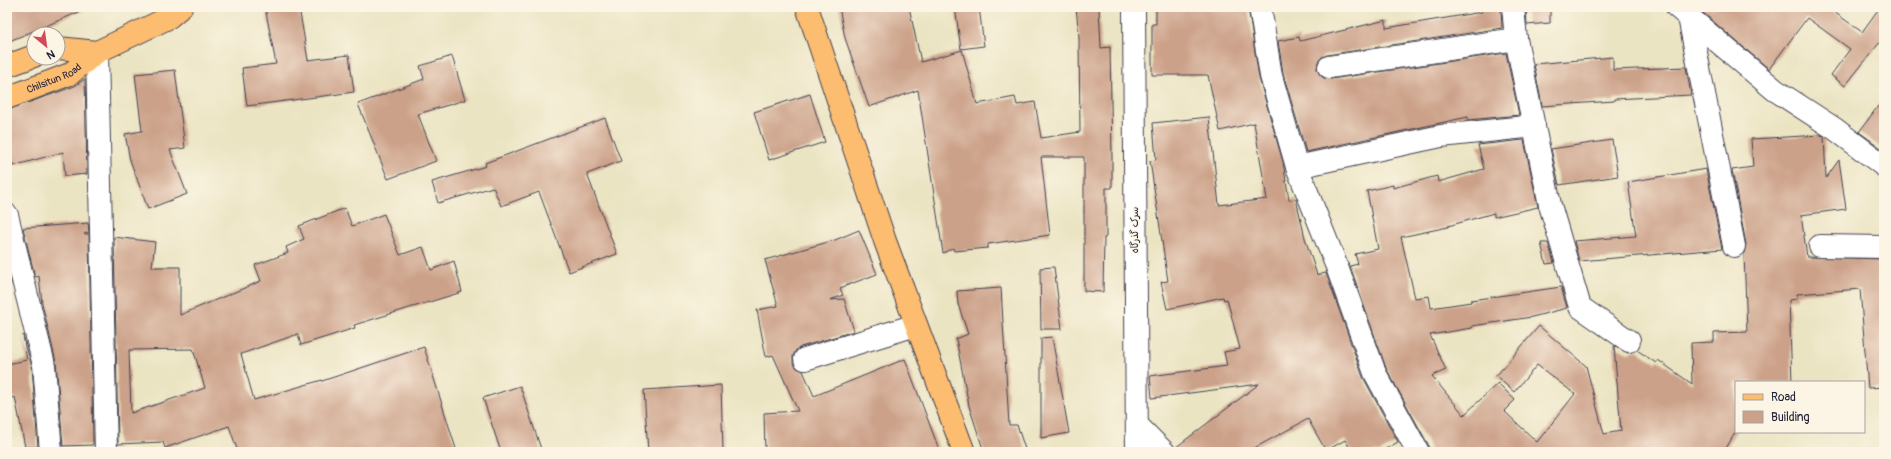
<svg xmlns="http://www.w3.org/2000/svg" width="1891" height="459" font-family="Pangolin,'Playpen Sans Arabic',sans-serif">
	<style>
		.building { fill: #cca189; fill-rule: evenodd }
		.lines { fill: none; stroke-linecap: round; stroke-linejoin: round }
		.minor-casing { stroke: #403f4f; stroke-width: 24 }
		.major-casing { stroke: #403f4f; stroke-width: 24 }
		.minor { stroke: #fff; stroke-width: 22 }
		.major { stroke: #fcbd6f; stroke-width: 22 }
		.labels { text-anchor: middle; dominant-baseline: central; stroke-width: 3; stroke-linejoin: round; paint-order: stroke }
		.street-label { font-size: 10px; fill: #22223b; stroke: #fcf5e5 }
	</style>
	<rect width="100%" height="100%" fill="#fcf5e5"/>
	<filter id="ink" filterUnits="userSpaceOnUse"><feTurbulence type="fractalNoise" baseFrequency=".025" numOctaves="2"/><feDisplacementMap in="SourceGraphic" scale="8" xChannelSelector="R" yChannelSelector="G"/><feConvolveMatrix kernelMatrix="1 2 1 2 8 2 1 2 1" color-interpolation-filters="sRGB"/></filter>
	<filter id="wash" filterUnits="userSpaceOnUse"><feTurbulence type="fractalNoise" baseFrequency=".012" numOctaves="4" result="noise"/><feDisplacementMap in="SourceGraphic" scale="16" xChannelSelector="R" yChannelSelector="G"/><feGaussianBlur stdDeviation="0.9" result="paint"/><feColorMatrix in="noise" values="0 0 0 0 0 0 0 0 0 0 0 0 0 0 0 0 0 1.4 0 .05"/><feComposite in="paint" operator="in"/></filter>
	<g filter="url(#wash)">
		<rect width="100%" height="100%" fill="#ebe4c3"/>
		<g id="blocks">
			<g class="building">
				<polygon points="7,7 91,7 7,42"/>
				<polygon points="265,7 299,7 308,60 349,55 354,92 247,106 242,68 276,64"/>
				<polygon points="839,7 909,7 921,62 962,50 977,104 1015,97 1017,105 1035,102 1041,138 1080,132 1079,37 1076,7 1099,7 1101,48 1110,47 1112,157 1112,188 1106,188 1106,237 1104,238 1103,292 1084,291 1084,157 1041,157 1050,235 988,244 988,248 954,251 953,248 943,253 918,90 869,107 845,38"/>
				<polygon points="955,7 979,7 984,46 961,49"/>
				<polygon points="1156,7 1248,7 1259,78 1283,162 1289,200 1296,199 1305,238 1317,275 1326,273 1363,377 1398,442 1380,452 1352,452 1345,440 1326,451 1308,419 1247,452 1176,452 1175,448 1259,384 1152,398 1150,376 1227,366 1224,352 1240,349 1227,299 1224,300 1223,297 1167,309 1161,282 1168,281 1150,161 1156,160 1153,123 1209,117 1219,205 1267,199 1254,123 1220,131 1208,75 1152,75 1152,24 1156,24"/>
				<polygon points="1482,7 1501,7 1502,28 1327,55 1322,57 1318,62 1317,69 1320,75 1324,78 1331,79 1506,53 1519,115 1468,120 1468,117 1306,152 1283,73 1278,41 1299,37 1300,41 1386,20 1386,28 1482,12"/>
				<polygon points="1526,7 1550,7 1550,23 1527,25"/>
				<polygon points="1696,7 1827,7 1862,32 1880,7 1884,7 1884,37 1845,86 1831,75 1850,49 1807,18 1769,69"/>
				<polygon points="452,56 465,100 418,114 436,161 388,179 358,104 424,79 420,66"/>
				<polygon points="1613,57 1613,70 1686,67 1691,95 1614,99 1614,101 1542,106 1534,64"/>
				<polygon points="175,70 185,148 170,150 187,194 148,209 130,160 125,134 142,131 135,74"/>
				<polygon points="85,79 87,174 65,176 63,152 13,166 7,144 7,110 53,94 75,86"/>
				<polygon points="810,94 825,142 769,160 754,112"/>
				<polygon points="1884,98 1884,150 1859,132"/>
				<polygon points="605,118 621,161 587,174 617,254 569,272 539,192 501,206 493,187 438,203 432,182 486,166 485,163"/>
				<polygon points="1821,135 1824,136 1826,178 1839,160 1846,209 1801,215 1807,257 1884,259 1884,387 1868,388 1860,289 1797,294 1797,299 1789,300 1792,382 1736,382 1736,431 1724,452 1430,452 1429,446 1386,368 1350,266 1358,264 1355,254 1378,249 1367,191 1393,185 1393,188 1437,176 1438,182 1484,169 1478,145 1524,140 1538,207 1494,217 1494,213 1448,226 1448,227 1401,237 1415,298 1429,296 1431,308 1471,302 1471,300 1561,287 1567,308 1532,317 1472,326 1472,328 1430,335 1446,370 1432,376 1464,415 1498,383 1515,400 1504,411 1537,442 1575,394 1537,365 1514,392 1496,376 1539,326 1586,366 1604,434 1621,431 1614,346 1628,353 1637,350 1656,363 1658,360 1692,384 1691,343 1714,342 1714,333 1747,332 1744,253 1746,244 1732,170 1753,167 1751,139"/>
				<polygon points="1612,140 1618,176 1559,185 1551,149"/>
				<polygon points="1706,169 1722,249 1579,261 1574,241 1636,236 1628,182"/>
				<path d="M345 208 352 226 384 214 400 255 423 247 431 270 454 261 462 292 354 325 355 328 301 345 298 334 241 354 254 400 322 380V381L424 347 457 452H238L229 426 165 448 163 442 118 444 114 237 155 242 152 267H180V315L261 281 255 265 288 253 286 247 304 239 299 226ZM193 349 205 388 131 413 129 350Z"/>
				<polygon points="88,223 89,232 84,234 89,234 93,445 63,446 56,362 42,303 39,276 35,277 23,228"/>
				<polygon points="859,230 877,274 840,288 843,295 830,300 844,299 854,331 801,347 796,350 793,356 793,363 797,368 803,371 814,396 905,359 940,452 765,452 764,413 798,411 773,355 766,357 757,310 778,306 765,260 835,240"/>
				<polygon points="1541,243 1548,243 1554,263 1546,264"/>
				<polygon points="7,267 11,284 7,285"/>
				<polygon points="1054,267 1062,329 1041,329 1040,268"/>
				<polygon points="1001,288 1009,425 1017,425 1026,452 984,452 969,406 956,339 968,334 958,304 957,291"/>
				<polygon points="23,335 32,367 38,447 25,447 15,397 7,399 7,364 27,360"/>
				<polygon points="1052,337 1069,433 1041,438 1041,338"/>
				<polygon points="721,385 723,452 648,452 644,390"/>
				<polygon points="520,386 542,452 501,452 483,398"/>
			</g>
		</g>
	</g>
	<g filter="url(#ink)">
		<use href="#blocks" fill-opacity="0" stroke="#403f4f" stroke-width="1"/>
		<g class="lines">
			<g class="minor-casing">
				<g id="minor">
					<polyline points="1134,7 1137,452"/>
					<polyline points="1260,7 1271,76 1297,167 1337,267 1375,373 1418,452"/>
					<polyline points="1513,7 1516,39 1550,205 1580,307 1629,341"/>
					<polyline points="1677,7 1775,90 1835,129 1884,166"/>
					<polyline points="1689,17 1734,246"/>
					<polyline points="97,52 106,452"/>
					<polyline points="1329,67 1516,39"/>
					<polyline points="1297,167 1441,136 1534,126"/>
					<polyline points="7,215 44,365 51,452"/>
					<polyline points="1820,246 1884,247"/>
					<polyline points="805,359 916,325"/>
					<polyline points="1137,425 1164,452"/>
				</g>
			</g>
			<g class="major-casing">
				<g id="major">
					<polyline points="807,7 885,241 964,452"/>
					<polyline points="58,48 97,52"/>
					<polyline points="7,66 34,56"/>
					<path id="s1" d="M7 98 70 74 97 52 168 18 181 7"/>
				</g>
			</g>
			<use href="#minor" class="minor"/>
			<use href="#major" class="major"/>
		</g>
	</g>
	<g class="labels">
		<g class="street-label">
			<text stroke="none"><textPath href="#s1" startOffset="51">Chilsitun Road</textPath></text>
			<text transform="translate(1135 230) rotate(-90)">سرک گذرگاه</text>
		</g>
	</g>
	<rect width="1891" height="459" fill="none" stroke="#fcf5e5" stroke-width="24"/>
	<rect x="1735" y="381" width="130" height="52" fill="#fcf5e5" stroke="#a5a1a1"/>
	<rect x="1743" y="394" width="20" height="6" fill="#fcbd6f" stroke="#a5a1a1"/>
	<text x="1771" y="401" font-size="12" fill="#22223b">Road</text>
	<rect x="1743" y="411" width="20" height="12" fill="#cca189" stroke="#a5a1a1"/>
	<text x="1771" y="421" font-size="12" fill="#22223b">Building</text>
	<g transform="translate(46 46) rotate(151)"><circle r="19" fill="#fcf5e5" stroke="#a5a1a1"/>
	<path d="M0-3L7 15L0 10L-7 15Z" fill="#d1495b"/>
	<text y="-6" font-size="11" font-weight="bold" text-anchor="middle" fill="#22223b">N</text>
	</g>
</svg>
